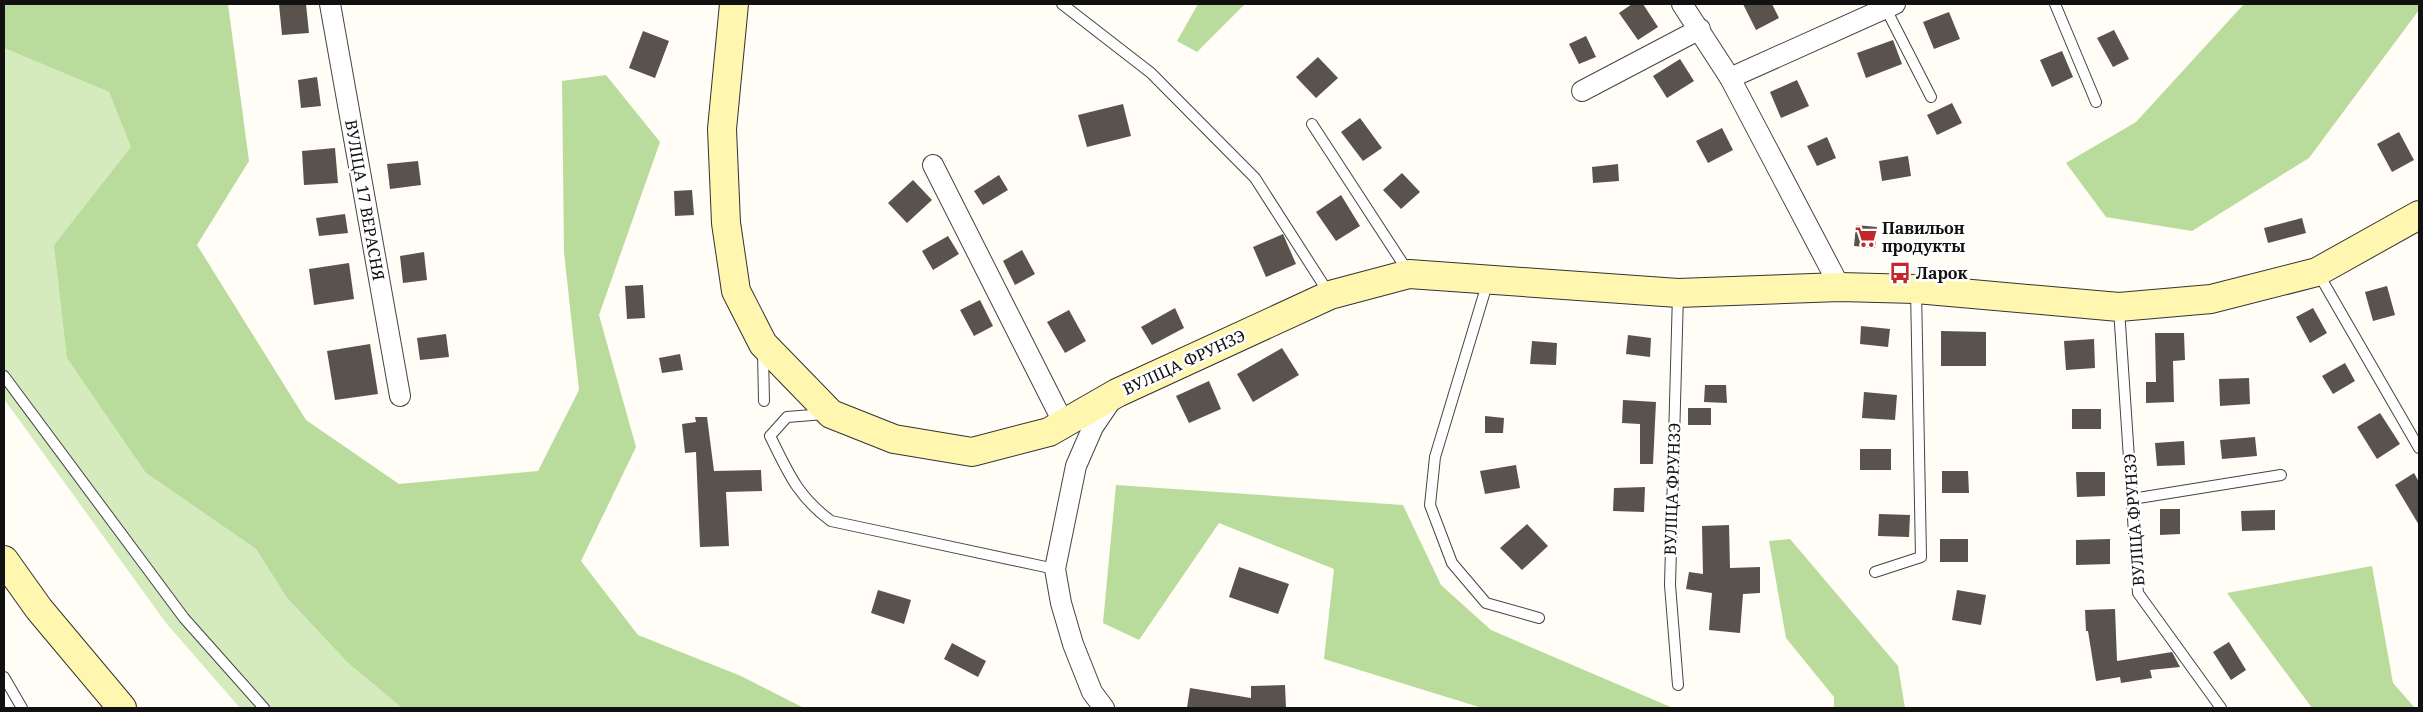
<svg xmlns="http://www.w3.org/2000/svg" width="2423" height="712" font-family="'Noto Serif',serif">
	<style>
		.green { fill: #d5ebbd }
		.forest { fill: #b9dc9c }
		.building { fill: #5a524d }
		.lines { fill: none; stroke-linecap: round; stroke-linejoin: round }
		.lane-casing { stroke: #444; stroke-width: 12 }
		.street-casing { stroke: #444; stroke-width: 22 }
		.secondary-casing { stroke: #333; stroke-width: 30 }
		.lane { stroke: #fff; stroke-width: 10 }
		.street { stroke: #fff; stroke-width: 20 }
		.secondary { stroke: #fff6b0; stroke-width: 28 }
		.labels { text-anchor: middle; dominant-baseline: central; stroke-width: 5; stroke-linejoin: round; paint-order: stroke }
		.street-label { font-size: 16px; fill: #111; stroke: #fff }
		.poi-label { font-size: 16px; font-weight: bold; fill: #111; stroke: #fff; text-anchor: start }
	</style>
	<rect width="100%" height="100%" fill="#fffdf5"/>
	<polygon class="green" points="4,48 109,92 132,147 54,245 146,473 256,549 287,598 347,662 402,708 240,708 166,623 4,399"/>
	<g class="forest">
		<polygon points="4,4 228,4 249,161 197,245 306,420 399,484 538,471 579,390 564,252 562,81 606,75 660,142 599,315 636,447 581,561 638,635 741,676 804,708 402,708 347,662 287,598 256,549 146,473 67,358 54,245 131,147 109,92 4,48"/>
		<polygon points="1198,4 1245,4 1197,52 1177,41"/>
		<polygon points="2244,4 2419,4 2419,10 2309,158 2192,231 2106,217 2066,163 2136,122"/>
		<polygon points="1116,485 1403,505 1441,585 1491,630 1673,708 1482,708 1324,659 1334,569 1219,523 1139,640 1103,623"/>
		<polygon points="1790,539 1898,666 1905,708 1834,708 1834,697 1786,638 1769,541"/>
		<polygon points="2372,566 2393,683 2415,708 2312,708 2227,593"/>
	</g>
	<g class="building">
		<polygon points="279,4 306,4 309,33 282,35"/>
		<polygon points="1632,4 1643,4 1658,27 1638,40 1619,13"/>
		<polygon points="1743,4 1772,4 1779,18 1756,30"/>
		<polygon points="1949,12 1960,39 1934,49 1923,22"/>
		<polygon points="2114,30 2129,59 2113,67 2097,38"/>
		<polygon points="643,31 669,41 655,78 629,68"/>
		<polygon points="1586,36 1596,57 1579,64 1569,44"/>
		<polygon points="1893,40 1902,64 1866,78 1857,53"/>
		<polygon points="2062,51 2073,77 2052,87 2040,60"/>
		<polygon points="1318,57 1338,78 1316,98 1296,77"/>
		<polygon points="1680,59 1694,81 1667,98 1653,76"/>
		<polygon points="317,77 321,106 301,108 298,80"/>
		<polygon points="1797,80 1809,106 1781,118 1770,92"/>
		<polygon points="1952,103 1962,123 1937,135 1927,115"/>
		<polygon points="1123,104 1131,136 1087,147 1078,115"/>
		<polygon points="1360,118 1382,148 1363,161 1341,132"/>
		<polygon points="1722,128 1733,150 1708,163 1696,141"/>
		<polygon points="2399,132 2414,160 2392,172 2377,144"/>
		<polygon points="1827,137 1836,158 1817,166 1807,146"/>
		<polygon points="335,148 338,183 304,185 302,151"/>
		<polygon points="1908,156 1911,176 1882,181 1879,161"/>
		<polygon points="418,161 421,185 390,189 387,164"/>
		<polygon points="1618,164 1619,181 1593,183 1592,167"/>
		<polygon points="1402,173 1420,192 1401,209 1383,190"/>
		<polygon points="999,175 1008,190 983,205 974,191"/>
		<polygon points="913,180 932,200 907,223 888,203"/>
		<polygon points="692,190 694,215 675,216 674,191"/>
		<polygon points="1341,195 1360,226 1336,241 1316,212"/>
		<polygon points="345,214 348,233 319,236 316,218"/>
		<polygon points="2302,218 2306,233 2268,243 2264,228"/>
		<polygon points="1856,225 1877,227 1875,248 1854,246"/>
		<polygon points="1283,234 1296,264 1266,277 1253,247"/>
		<polygon points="948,236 959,254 933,270 922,251"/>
		<polygon points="1022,250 1035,274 1015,285 1003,261"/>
		<polygon points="424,252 427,280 403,283 400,256"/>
		<polygon points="349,263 354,299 314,305 309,269"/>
		<polygon points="643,285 645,318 627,319 625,286"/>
		<polygon points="2387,286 2395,315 2373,321 2365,292"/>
		<polygon points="980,300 993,326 974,336 960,310"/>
		<polygon points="1175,308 1184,328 1152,345 1141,327"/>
		<polygon points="2313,308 2327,333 2310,343 2296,317"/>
		<polygon points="1069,310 1086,341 1065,353 1047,322"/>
		<polygon points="1861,326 1890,329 1888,347 1860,344"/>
		<polygon points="1941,331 1986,332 1986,366 1941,366"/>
		<polygon points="2155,333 2184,333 2185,360 2173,361 2174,402 2146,403 2146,382 2156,382"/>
		<polygon points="446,334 449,357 420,360 417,338"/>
		<polygon points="1628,335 1651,338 1650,357 1626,354"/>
		<polygon points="2094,339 2095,368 2066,370 2064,341"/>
		<polygon points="1532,341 1557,343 1556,365 1530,364"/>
		<polygon points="370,344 378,394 335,400 327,351"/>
		<polygon points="1282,348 1299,375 1253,402 1237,374"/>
		<polygon points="680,354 683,370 662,373 659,358"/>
		<polygon points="2345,363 2355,381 2333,394 2322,376"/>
		<polygon points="2249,378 2250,404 2220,406 2219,379"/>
		<polygon points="1209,381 1221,409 1189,423 1176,396"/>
		<polygon points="1705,385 1726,385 1727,403 1704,402"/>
		<polygon points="1864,392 1897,395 1895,420 1862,418"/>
		<polygon points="1623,400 1656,402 1653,464 1640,464 1640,424 1622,423"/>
		<rect x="1688" y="408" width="23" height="17"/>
		<rect x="2072" y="409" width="29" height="20"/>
		<polygon points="2380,413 2400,444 2377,459 2357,427"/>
		<polygon points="1485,416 1504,418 1503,433 1485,433"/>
		<polygon points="695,417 707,417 714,471 761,470 762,491 726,492 729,546 700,547 696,452 685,453 682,424 696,422"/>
		<polygon points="2255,437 2257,456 2222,459 2220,440"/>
		<polygon points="2184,441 2185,465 2157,466 2155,443"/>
		<rect x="1860" y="449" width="31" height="21"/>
		<polygon points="1516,465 1520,488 1485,494 1480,471"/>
		<polygon points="1942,471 1968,471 1969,493 1942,493"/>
		<polygon points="2076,472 2105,472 2105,496 2077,497"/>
		<polygon points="2414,473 2419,482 2419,525 2395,485"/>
		<polygon points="1645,487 1644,512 1613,511 1614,488"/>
		<polygon points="2160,509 2180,509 2180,534 2160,535"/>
		<polygon points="2275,510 2275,530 2242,531 2241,511"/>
		<polygon points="1879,514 1910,515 1909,537 1878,536"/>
		<polygon points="1527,524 1548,546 1522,570 1500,548"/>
		<polygon points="1729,525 1730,568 1760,567 1760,593 1743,594 1740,633 1709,630 1712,593 1686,589 1689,572 1703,574 1702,526"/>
		<rect x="1940" y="539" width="28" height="23"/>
		<polygon points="2110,539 2110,564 2076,565 2076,540"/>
		<polygon points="1239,567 1289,584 1278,614 1229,597"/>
		<polygon points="878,590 911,600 904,624 871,613"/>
		<polygon points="1957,590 1986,595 1981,625 1952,620"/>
		<polygon points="2115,609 2117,661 2172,652 2180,667 2150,670 2152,678 2121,683 2120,677 2096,681 2088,631 2086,631 2085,610"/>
		<polygon points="2229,642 2246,670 2231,680 2213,652"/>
		<polygon points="952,643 986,661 978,677 944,659"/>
		<polygon points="1285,685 1286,708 1187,708 1190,688 1251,698 1251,686"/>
	</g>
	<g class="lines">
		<g class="lane-casing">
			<g id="lane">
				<polyline points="1062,4 1151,73 1255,178 1330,295"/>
				<polyline points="2055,4 2096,102"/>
				<polyline points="1884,5 1931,97"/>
				<polyline points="1312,124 1409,273"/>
				<polyline points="2318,273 2419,448"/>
				<polyline points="1488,281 1435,457 1430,505 1452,563 1486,603 1539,618"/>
				<polyline points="2119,309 2138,593 2221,708"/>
				<polyline points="763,352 764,401"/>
				<polyline points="4,376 184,618 264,708"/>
				<path d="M825 414 787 417 770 436C788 472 797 496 831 521L1055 569"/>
				<polyline points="2132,499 2281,475"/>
				<polyline points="1875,572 1921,557 1916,289"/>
				<polyline points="4,677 22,708"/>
				<polyline points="1678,685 1670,585 1678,294"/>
			</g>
		</g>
		<g class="street-casing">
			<g id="street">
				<polyline points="330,4 400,396"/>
				<polyline points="1682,4 1730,78 1840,287"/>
				<polyline points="1730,78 1895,4"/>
				<polyline points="1582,91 1700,29"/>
				<polyline points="933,165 1064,424"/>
				<polyline points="1104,708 1092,692 1073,644 1061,603 1055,569 1076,466 1093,427 1112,399"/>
			</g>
		</g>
		<g class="secondary-casing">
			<g id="secondary">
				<polyline points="734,4 722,129 726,223 736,291 763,344 831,414 894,439 972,452 1049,432 1117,393 1330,295 1409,274 1678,293 1840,287 1916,289 2119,307 2211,299 2317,272 2419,215"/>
				<polyline points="4,560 39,609 122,708"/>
			</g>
		</g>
		<use href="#lane" class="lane"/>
		<use href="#street" class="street"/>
		<use href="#secondary" class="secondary"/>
	</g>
	<defs>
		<g id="supermarket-bare" transform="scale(1.725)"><path d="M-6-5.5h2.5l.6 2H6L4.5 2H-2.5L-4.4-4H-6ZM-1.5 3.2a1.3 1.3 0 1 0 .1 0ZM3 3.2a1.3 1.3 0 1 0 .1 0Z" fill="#c4262e" stroke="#fff" stroke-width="2.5" paint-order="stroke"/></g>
		<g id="bus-bare" transform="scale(1.725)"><path d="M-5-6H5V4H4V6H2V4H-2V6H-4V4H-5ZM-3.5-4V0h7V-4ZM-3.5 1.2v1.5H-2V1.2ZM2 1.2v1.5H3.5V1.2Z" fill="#c4262e" stroke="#fff" stroke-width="2.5" paint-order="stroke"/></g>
	</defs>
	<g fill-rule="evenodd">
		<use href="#supermarket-bare" x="1866" y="237"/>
		<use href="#bus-bare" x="1900" y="273"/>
	</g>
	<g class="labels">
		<g class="street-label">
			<text transform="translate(365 200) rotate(80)">ВУЛІЦА 17 ВЕРАСНЯ</text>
			<text transform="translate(1184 362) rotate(-25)">ВУЛІЦА ФРУНЗЭ</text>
			<text transform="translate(1672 489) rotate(-88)">ВУЛІЦА ФРУНЗЭ</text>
			<text transform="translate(2134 520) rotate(-94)">ВУЛІЦА ФРУНЗЭ</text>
		</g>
		<g class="poi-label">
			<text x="1882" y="228">Павильон<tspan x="1882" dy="18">продукты</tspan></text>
			<text x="1916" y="273">Ларок</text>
		</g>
	</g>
	<rect width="2423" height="712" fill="none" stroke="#111111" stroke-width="10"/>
</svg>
